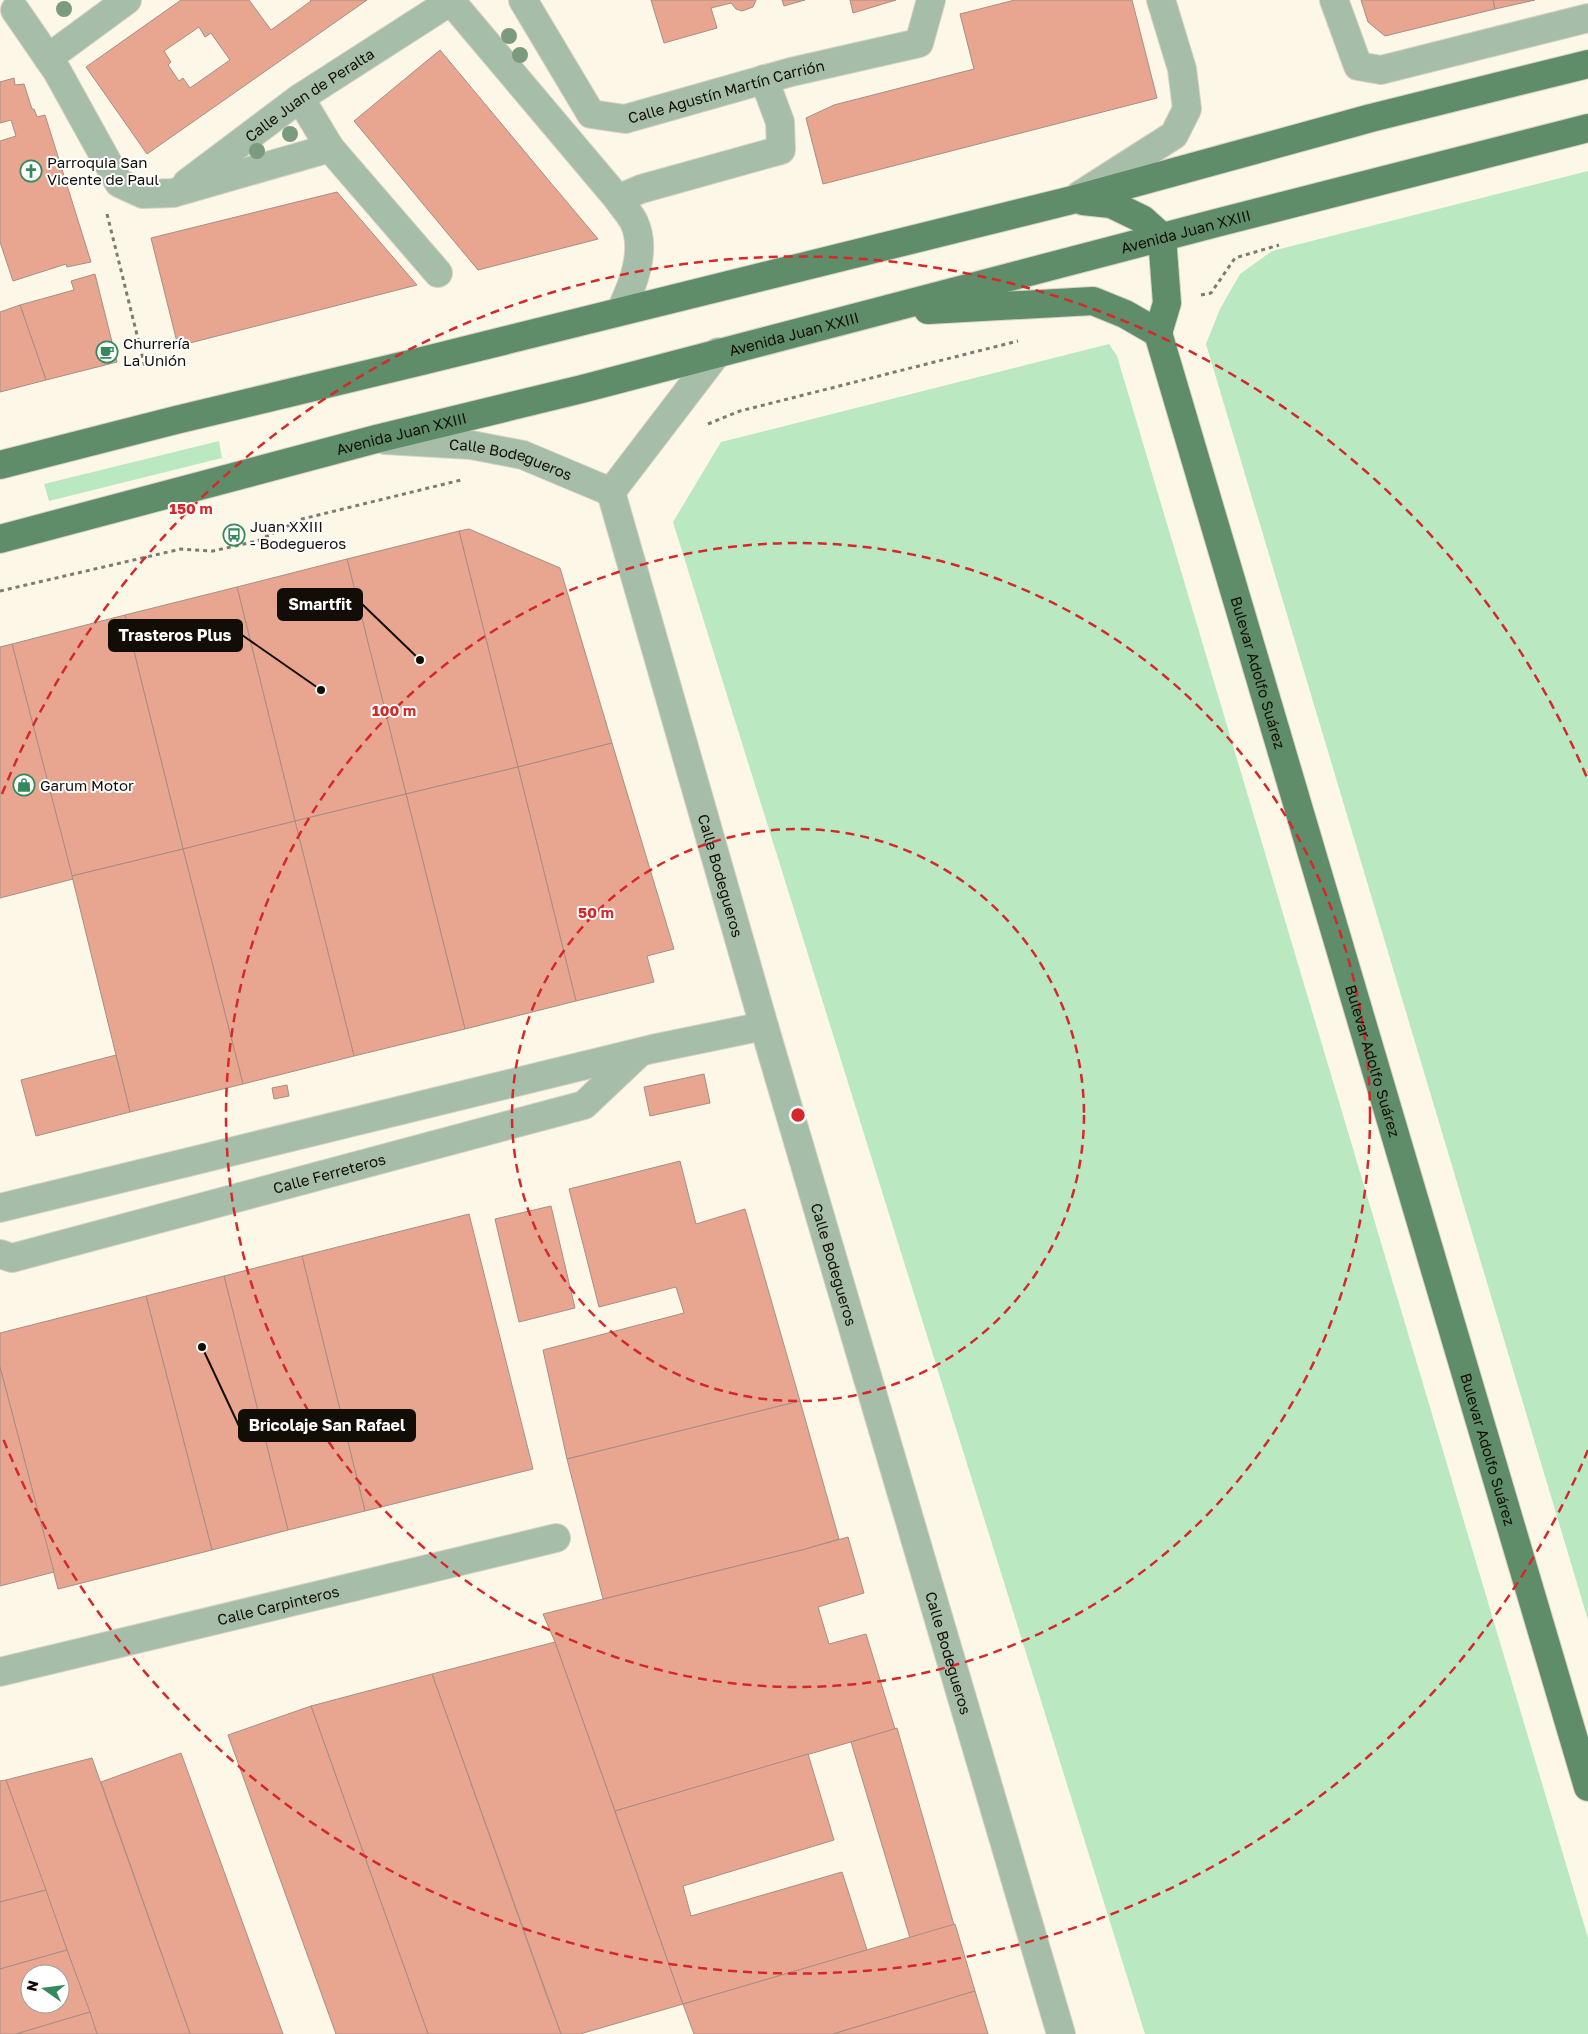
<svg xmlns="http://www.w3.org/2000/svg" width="1588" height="2034" font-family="'Golos Text',sans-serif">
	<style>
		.green { fill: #bae8c1 }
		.building { fill: #e8a690; stroke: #a88d85; fill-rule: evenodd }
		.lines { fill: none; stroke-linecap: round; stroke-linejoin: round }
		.minor-casing { stroke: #d7d2c4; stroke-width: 30 }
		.major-casing { stroke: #d7d2c4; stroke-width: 30 }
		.path { stroke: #807b71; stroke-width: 3; stroke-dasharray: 4 4; stroke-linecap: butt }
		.minor { stroke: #a5bda9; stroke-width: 28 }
		.major { stroke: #5f8c69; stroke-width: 28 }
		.tree { fill: #7c9a7d }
		.ring { fill: none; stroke: #d62828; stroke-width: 2.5; stroke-dasharray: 9 6 }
		.labels { text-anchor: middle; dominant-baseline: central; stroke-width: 4; stroke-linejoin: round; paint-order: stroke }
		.street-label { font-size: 15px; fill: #120e07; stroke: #fff }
		.poi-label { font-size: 15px; fill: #120e07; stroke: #fff; text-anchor: start }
		.centre { fill: #d62828; stroke: #fff; stroke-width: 2.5 }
		.ring-label { font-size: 15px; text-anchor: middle; font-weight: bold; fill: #d62828; stroke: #fff; stroke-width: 4; stroke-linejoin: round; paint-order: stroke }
		.leader { fill: none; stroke: #120e07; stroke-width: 2 }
		.callout-dot { fill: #120e07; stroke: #fff; stroke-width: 2 }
		.callout { fill: #120e07; stroke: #120e07; stroke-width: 2 }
		.callout-label { font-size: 16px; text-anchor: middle; font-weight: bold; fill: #fff }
	</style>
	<rect width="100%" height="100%" fill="#fdf7e8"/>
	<g class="green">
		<polygon points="1588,171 1588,1620 1206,344 1220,309 1240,274 1272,251"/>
		<polygon points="1109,344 1117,356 1588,1938 1588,2034 1145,2034 673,522 721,442"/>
		<polygon points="219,441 222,458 49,501 44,484"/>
	</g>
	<g class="building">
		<path d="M181 0H249L271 30 311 1 310 0H367L147 154 86 67ZM199 27 205 37 211 33 230 60 190 88 183 78 179 81 168 65 171 62 164 51Z"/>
		<polygon points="651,0 756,0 753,7 742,11 736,9 731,3 711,8 717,28 664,43"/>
		<polygon points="782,0 805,0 784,6"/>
		<polygon points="850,0 896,0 853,13"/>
		<polygon points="1015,0 1132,0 1157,98 823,184 806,118 834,105 974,69 960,14"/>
		<polygon points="1361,0 1493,0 1495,9 1385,36 1368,22"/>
		<polygon points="1493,0 1535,0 1495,9"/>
		<polygon points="440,50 550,182 598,239 478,270 354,121"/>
		<polygon points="14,78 15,85 24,84 32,109 34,109 37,117 45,115 91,262 67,267 66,264 13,281 0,242 0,141 16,136 11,120 0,123 0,82"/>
		<polygon points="337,192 417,285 178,346 151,238"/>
		<polygon points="95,274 117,362 46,380 20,305 74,290 71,281"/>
		<polygon points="20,305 46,380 0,392 0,312"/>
		<polygon points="469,529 560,568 612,743 518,767 459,531"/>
		<polygon points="459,531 518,767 406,794 347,559"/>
		<polygon points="347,559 406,794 295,821 237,587"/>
		<polygon points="237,587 295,821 183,849 125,615"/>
		<polygon points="125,615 183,849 72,876 12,644"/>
		<polygon points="12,644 73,879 0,898 0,647"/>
		<polygon points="612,743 674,949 647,956 654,982 576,1001 518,767"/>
		<polygon points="518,767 576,1001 465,1029 406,794"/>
		<polygon points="406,794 465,1029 354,1056 295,821"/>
		<polygon points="295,821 354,1056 243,1084 183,849"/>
		<polygon points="183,849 243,1084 130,1112 72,876"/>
		<polygon points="116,1055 130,1112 36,1136 21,1080"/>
		<polygon points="704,1074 710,1103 650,1116 644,1087"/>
		<polygon points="287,1085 289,1096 274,1099 272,1088"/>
		<polygon points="680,1161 696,1224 745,1209 800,1401 567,1459 543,1350 684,1313 676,1287 599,1307 569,1189"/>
		<polygon points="551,1206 575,1308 519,1322 495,1219"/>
		<polygon points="469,1214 533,1469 365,1511 302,1256"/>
		<polygon points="302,1256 365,1511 288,1530 224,1276"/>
		<polygon points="224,1276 288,1530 212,1550 146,1296"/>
		<polygon points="146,1296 212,1550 58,1589 0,1367 0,1333"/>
		<polygon points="0,1367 54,1572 0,1586"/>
		<polygon points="800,1401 839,1539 802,1550 603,1599 567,1459"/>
		<polygon points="848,1537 864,1593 818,1607 829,1644 866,1634 895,1729 615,1811 555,1642 543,1614 802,1550"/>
		<polygon points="555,1642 683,2004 580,2034 561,2034 432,1674"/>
		<polygon points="432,1674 545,1991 561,2034 428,2034 311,1706"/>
		<polygon points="311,1706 428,2034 336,2034 228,1735"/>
		<polygon points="897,1728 954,1925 910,1938 851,1742"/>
		<polygon points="181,1753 283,2034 190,2034 101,1782"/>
		<polygon points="808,1754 834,1840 683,1886 691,1916 842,1872 867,1950 683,2004 615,1811"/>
		<polygon points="92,1758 99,1778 190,2034 97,2034 6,1780"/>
		<polygon points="6,1780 46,1890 0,1902 0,1781"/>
		<polygon points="46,1890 67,1950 0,1969 0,1902"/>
		<polygon points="955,1924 975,1991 833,2034 694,2034 683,2004"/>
		<path d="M67 1950 90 2012 16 2034H0V1969ZM30 1974H60V2004H30Z"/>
		<polygon points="975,1991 988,2034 833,2034"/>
		<polygon points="90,2012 97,2034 16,2034"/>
	</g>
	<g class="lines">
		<g class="minor-casing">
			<g id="minor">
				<path d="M450 0 618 199C623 207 630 214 634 222 647 250 633 285 621 310"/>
				<path id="s1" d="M523 0 591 114 625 119 791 72 919 43 931 0"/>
				<polyline points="1334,0 1358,66 1381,70 1588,18"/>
				<polyline points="15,10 57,71 119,183 143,194 173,193 330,148"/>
				<polyline points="48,58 127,0"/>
				<polyline points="300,98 330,148 438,273"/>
				<path id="s2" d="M187 183 300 98 451 1"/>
				<polyline points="1080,195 1174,135 1187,109 1182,69 1161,0"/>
				<polyline points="618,199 641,189 781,150 780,122 764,79"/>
				<path id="s3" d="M385 440 471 445 523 455 611 492"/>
				<path id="s4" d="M611 492 764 1026 1061 2034"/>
				<polyline points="611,492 718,352"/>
				<polyline points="0,1208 652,1049 764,1026"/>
				<path id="s5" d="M0 1254 12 1258 584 1105 639 1053"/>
				<path id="s6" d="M0 1672 556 1538"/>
			</g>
		</g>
		<g class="major-casing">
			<g id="major">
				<polyline points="1083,201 1111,204 1142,219 1162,237 1167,303 1158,333"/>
				<polyline points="928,310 1093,301 1125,314 1158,333"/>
				<path id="s7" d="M1158 333 1588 1787"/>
				<polyline points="0,465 176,420 422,361 1072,200 1371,118 1588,64"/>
				<path id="s8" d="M0 539 376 439 582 389 1220 222 1588 128"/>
			</g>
		</g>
		<g class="path">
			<polyline points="107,214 145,367"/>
			<polyline points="1201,295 1211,293 1235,258 1279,245"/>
			<polyline points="708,424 740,411 1018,341"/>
			<polyline points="0,591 181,549 213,551 257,541 302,519 461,480"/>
		</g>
		<use href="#minor" class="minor"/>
		<use href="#major" class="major"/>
	</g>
	<g class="tree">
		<circle cx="64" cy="9" r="8"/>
		<circle cx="509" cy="36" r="8"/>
		<circle cx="520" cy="55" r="8"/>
		<circle cx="290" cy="134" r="8"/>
		<circle cx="257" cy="151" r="8"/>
	</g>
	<g class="ring">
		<circle cx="798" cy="1115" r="286"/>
		<circle cx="798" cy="1115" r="572"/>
		<path d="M1588 1450A858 858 0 0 1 2 1436M2 794A858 858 0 0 1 1588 780"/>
	</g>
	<defs>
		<g id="church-ring" transform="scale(1.125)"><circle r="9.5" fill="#fff" stroke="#36895b" stroke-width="1.5"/><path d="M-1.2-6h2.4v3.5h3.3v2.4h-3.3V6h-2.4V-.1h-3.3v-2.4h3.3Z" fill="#36895b"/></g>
		<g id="cafe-ring" transform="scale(1.125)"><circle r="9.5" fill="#fff" stroke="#36895b" stroke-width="1.5"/><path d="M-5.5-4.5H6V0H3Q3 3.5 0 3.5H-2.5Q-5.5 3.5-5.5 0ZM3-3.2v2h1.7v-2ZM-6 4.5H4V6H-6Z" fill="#36895b"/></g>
		<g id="bus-ring" transform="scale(1.125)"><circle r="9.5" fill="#fff" stroke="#36895b" stroke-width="1.5"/><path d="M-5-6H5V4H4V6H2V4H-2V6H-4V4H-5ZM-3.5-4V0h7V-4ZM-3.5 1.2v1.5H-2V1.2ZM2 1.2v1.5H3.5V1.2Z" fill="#36895b"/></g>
		<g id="shop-ring" transform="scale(1.125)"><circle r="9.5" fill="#fff" stroke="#36895b" stroke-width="1.5"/><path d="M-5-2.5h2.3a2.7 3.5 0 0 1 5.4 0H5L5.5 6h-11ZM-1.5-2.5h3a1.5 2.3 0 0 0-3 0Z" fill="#36895b"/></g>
	</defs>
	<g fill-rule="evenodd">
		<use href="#church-ring" x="31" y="171"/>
		<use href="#cafe-ring" x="107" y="352"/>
		<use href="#bus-ring" x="234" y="535"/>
		<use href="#shop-ring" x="24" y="785"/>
	</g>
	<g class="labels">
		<g class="street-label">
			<text stroke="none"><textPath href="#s1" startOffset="272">Calle Agustín Martín Carrión</textPath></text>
			<text stroke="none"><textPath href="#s2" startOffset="151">Calle Juan de Peralta</textPath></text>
			<text stroke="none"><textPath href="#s8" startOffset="1225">Avenida Juan XXIII</textPath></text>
			<text stroke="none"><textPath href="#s8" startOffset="820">Avenida Juan XXIII</textPath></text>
			<text stroke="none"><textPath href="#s8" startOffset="415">Avenida Juan XXIII</textPath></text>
			<text stroke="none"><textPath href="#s3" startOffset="128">Calle Bodegueros</textPath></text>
			<text stroke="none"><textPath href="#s7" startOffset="354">Bulevar Adolfo Suárez</textPath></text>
			<text stroke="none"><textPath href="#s4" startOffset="399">Calle Bodegueros</textPath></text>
			<text stroke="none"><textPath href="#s7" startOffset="759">Bulevar Adolfo Suárez</textPath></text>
			<text stroke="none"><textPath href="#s5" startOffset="341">Calle Ferreteros</textPath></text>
			<text stroke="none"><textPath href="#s4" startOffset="804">Calle Bodegueros</textPath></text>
			<text stroke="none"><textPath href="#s7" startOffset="1164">Bulevar Adolfo Suárez</textPath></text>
			<text stroke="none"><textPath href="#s6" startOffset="286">Calle Carpinteros</textPath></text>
			<text stroke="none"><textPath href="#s4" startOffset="1209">Calle Bodegueros</textPath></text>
		</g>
		<g class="poi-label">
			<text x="47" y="162">Parroquia San<tspan x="47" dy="17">Vicente de Paul</tspan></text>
			<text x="123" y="343">Churrería<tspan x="123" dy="17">La Unión</tspan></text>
			<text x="250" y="526">Juan XXIII<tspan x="250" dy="17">- Bodegueros</tspan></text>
			<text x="40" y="785">Garum Motor</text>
		</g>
	</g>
	<circle cx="798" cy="1115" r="8" class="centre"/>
	<g class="ring-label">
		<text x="191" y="514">150 m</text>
		<text x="394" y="716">100 m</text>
		<text x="596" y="918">50 m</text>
	</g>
	<path class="leader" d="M420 660L362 604M321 690L242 635M202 1347L239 1426"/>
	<g class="callout-dot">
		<circle cx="420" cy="660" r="5"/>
		<circle cx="321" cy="690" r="5"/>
		<circle cx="202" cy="1347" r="5"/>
	</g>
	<g class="callout">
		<rect x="278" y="589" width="84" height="31" rx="5"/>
		<rect x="109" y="620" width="133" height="31" rx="5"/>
		<rect x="239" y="1410" width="176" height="31" rx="5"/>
	</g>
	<g class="callout-label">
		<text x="320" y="610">Smartfit</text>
		<text x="175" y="641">Trasteros Plus</text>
		<text x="327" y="1431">Bricolaje San Rafael</text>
	</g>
	<g transform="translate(45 1989) rotate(284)"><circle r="24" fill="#ffffff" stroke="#a09f9c"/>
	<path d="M0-4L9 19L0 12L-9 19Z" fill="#36895b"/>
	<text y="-8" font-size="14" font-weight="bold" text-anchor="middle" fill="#120e07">N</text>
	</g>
</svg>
